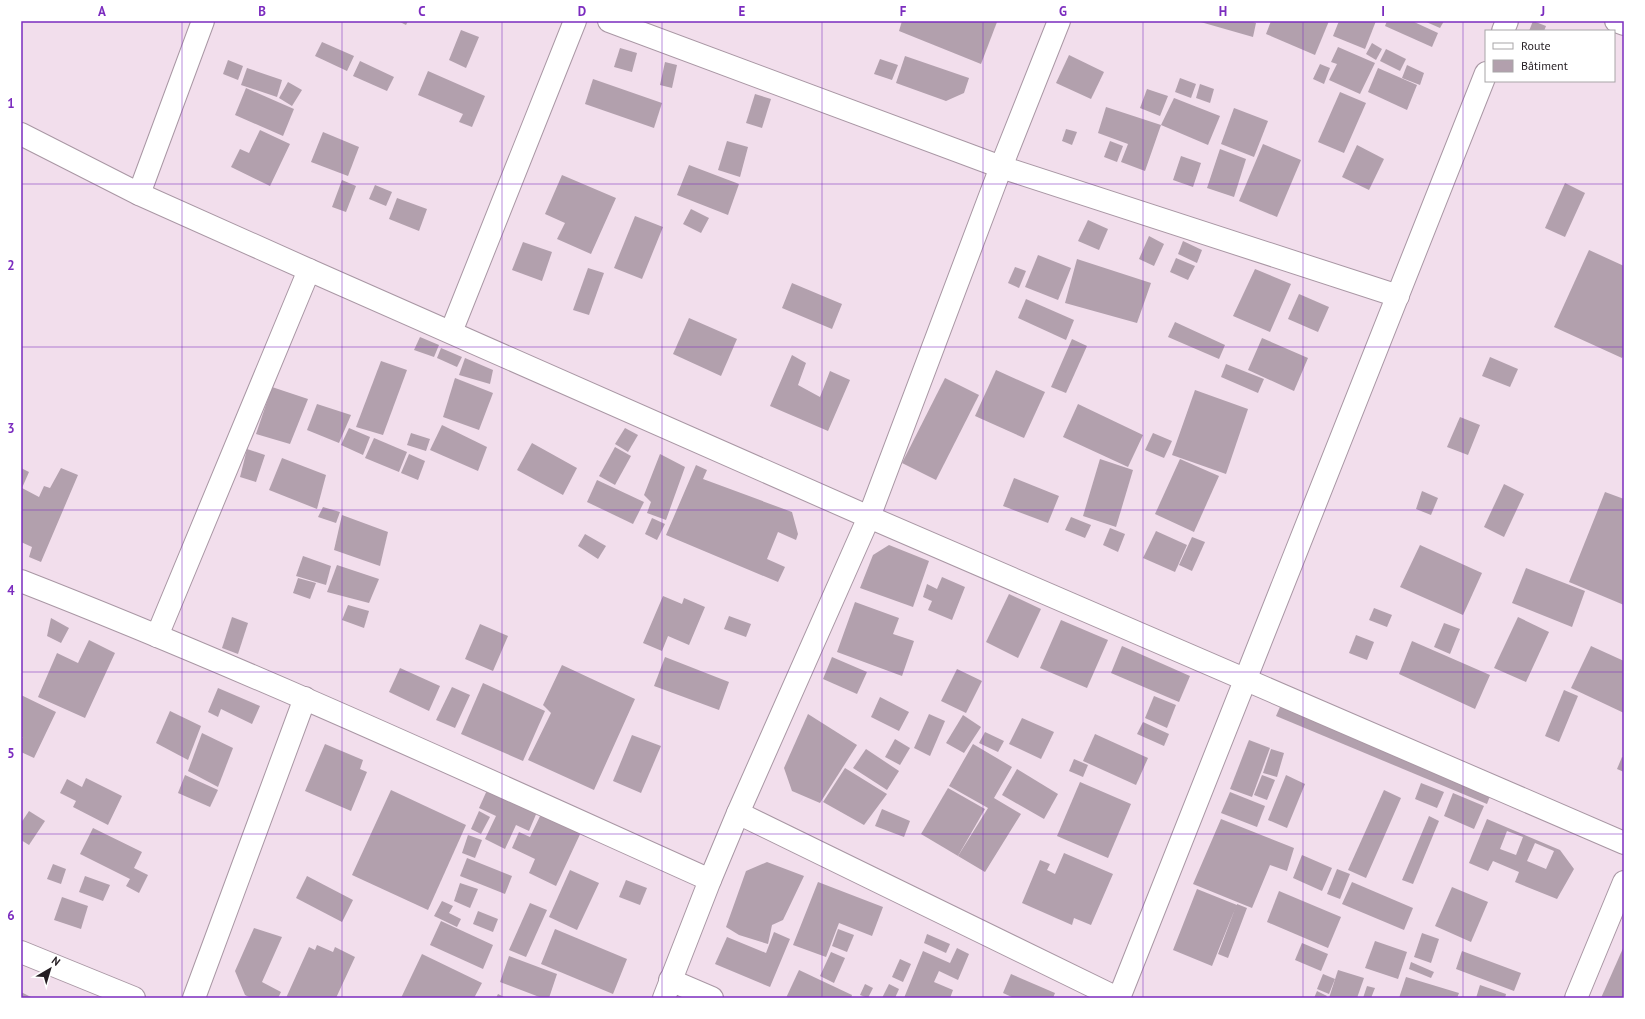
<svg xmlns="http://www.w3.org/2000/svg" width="1645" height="1019" font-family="'PT Sans',sans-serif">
<rect width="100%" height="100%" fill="#f2deec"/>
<g fill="#b2a0ad" fill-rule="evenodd">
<path d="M398,21H408L406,25Z"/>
<path d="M902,21H995L997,22L981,64L899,31Z"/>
<path d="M1197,21H1250L1256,23L1253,37Z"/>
<path d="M1271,21H1329L1315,55L1266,34Z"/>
<path d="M1339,21H1376L1365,49L1333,36Z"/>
<path d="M1387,21H1412L1438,33L1432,47L1385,26Z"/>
<path d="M1424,21H1444L1440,28Z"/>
<path d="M1533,21L1546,26L1544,31H1529Z"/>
<path d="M461,30L479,37L466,68L449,60Z"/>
<path d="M322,42L354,56L347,71L315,56Z"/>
<path d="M1372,43L1382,49L1376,60L1366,54Z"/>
<path d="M1338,47L1375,63L1360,94L1329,80L1337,64L1331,62Z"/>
<path d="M620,48L637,53L632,72L614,67Z"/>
<path d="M1386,49L1406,59L1400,71L1380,61Z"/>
<path d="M1069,55L1104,72L1091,99L1056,83Z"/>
<path d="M905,56L969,78L964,93L946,101L896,83Z"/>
<path d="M880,59L898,65L892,80L874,74Z"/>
<path d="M228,60L243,66L238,80L223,74Z"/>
<path d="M360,61L394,77L387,91L353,76Z"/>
<path d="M665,62L677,65L672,88L660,85Z"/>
<path d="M1320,64L1330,68L1324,84L1313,79Z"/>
<path d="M1407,65L1424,73L1420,85L1402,78Z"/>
<path d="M247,68L282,80L277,97L241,85Z"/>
<path d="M1378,68L1417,85L1407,110L1368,92Z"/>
<path d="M428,71L485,96L472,127L459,122L463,114L418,95Z"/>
<path d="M1180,78L1196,84L1191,98L1175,92Z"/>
<path d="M593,79L662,103L654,128L585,104Z"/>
<path d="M288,82L302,90L292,106L279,98Z"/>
<path d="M1200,84L1214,89L1210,103L1196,98Z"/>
<path d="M246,88L294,109L283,136L235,115Z"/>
<path d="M1147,89L1168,96L1160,116L1140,108Z"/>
<path d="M1340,92L1366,103L1344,153L1318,142Z"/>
<path d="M755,94L771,99L762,128L746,123Z"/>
<path d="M1174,98L1220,116L1208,145L1161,125Z"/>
<path d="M1106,107L1161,125L1145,171L1121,162L1128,144L1098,133Z"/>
<path d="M1234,108L1268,121L1254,157L1221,144Z"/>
<path d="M1066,129L1077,132L1072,145L1062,141Z"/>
<path d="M260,130L290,144L270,186L231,167L240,149L249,153Z"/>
<path d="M323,132L359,147L348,176L311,162Z"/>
<path d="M727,141L748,147L740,177L718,170Z"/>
<path d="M1110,141L1123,146L1117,162L1104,157Z"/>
<path d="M1263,144L1301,160L1277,217L1239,201Z"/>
<path d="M1357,145L1384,159L1369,190L1342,177Z"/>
<path d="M1220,149L1246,159L1234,197L1207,188Z"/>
<path d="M1181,156L1201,163L1193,187L1173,180Z"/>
<path d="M689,165L739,184L728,215L677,195Z"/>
<path d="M562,175L616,198L591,254L557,239L565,223L545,214Z"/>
<path d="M342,180L356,186L346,212L332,207Z"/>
<path d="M1565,183L1585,193L1565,237L1545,228Z"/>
<path d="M375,185L392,192L386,206L369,199Z"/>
<path d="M397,198L427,209L419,231L389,219Z"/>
<path d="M691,209L709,218L701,233L683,224Z"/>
<path d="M635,216L663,227L642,279L614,268Z"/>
<path d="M1088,220L1108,229L1099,250L1078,241Z"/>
<path d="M1149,236L1164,244L1154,266L1139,259Z"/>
<path d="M1183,241L1202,250L1197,263L1178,254Z"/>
<path d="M523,242L552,252L542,281L512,270Z"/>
<path d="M1589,250L1624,266V355L1622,358L1554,327Z"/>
<path d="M1038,255L1071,268L1058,300L1025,287Z"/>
<path d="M1176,258L1195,266L1188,280L1170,272Z"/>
<path d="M1077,259L1151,283L1137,323L1065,303Z"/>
<path d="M1015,267L1026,271L1019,288L1008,283Z"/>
<path d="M588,268L604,273L589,315L573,310Z"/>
<path d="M1255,269L1291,284L1270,332L1233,316Z"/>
<path d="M792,283L842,304L832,329L782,308Z"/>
<path d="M1299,294L1329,307L1318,332L1288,319Z"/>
<path d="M1026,299L1074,320L1066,340L1018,318Z"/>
<path d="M689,318L737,339L721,376L673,354Z"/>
<path d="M1175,322L1225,345L1219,359L1168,337Z"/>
<path d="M420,337L439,345L434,357L414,350Z"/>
<path d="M1262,338L1308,358L1294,391L1248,370Z"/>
<path d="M1072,339L1087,346L1066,393L1051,387Z"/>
<path d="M441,348L462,357L457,367L437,358Z"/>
<path d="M792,355L806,363L798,385L820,397L830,371L850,380L828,431L770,406Z"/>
<path d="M1490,357L1518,369L1510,387L1482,376Z"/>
<path d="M465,358L493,370L490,384L459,375Z"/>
<path d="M381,361L407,370L383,435L356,427Z"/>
<path d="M1226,364L1264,379L1258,393L1221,377Z"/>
<path d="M996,370L1045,392L1024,438L975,416Z"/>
<path d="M455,378L493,393L479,430L443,417Z"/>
<path d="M945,378L979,395L936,480L902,463Z"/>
<path d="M272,387L308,399L290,444L256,434Z"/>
<path d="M1195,390L1248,409L1226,474L1172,455Z"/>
<path d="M317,404L351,415L339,443L307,430Z"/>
<path d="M1078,404L1143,435L1128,467L1063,437Z"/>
<path d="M1460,417L1480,425L1468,455L1447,447Z"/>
<path d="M442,425L487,447L478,471L430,450Z"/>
<path d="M349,428L370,437L363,455L341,445Z"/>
<path d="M625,428L638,435L628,452L615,444Z"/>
<path d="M411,433L430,439L426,451L407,445Z"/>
<path d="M1153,433L1172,441L1164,458L1145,450Z"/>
<path d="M374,438L407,452L399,472L365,458Z"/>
<path d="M532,443L577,468L563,495L517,470Z"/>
<path d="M615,447L631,456L615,485L599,476Z"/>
<path d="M247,449L265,455L256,482L240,477Z"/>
<path d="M409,454L425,461L418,480L401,473Z"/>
<path d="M660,454L685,467L666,520L647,513L651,502L644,495Z"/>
<path d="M282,458L326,475L317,509L269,490Z"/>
<path d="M1100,459L1133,470L1116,527L1083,516Z"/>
<path d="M1180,459L1219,476L1194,532L1155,514Z"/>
<path d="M696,465L707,470L703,479L792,512L798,534L796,540L778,532L767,559L785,567L778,582L666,535Z"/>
<path d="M21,468L29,472L22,488L39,497L44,486L50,488L61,468L78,475L41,562L29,557L32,547L21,542Z"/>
<path d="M1014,478L1059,496L1048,523L1003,506Z"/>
<path d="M597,480L644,502L633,524L587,502Z"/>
<path d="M1504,484L1524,494L1504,537L1484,527Z"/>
<path d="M1422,491L1438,498L1431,515L1416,509Z"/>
<path d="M1605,492L1624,499V605L1569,582Z"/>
<path d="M323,507L340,512L336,523L318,517Z"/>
<path d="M342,515L388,532L380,566L334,550Z"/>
<path d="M1071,517L1091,525L1085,538L1065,530Z"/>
<path d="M652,518L665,524L657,540L645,534Z"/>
<path d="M1110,528L1125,534L1118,552L1103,545Z"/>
<path d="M1156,531L1187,545L1175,572L1143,558Z"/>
<path d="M585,534L606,546L598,559L578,546Z"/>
<path d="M1192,537L1205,542L1192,571L1179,565Z"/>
<path d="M889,545L929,561L913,607L860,588L873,555Z"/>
<path d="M1420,545L1482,573L1463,615L1400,587Z"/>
<path d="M303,556L331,566L326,585L296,576Z"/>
<path d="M337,565L379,579L369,603L327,592Z"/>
<path d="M1526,568L1585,591L1572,627L1512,603Z"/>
<path d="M942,577L965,587L952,620L928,610L932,601L923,597L927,584L937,589Z"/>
<path d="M298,578L316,583L310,599L293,593Z"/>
<path d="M1009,594L1041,609L1018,658L986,642Z"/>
<path d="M663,596L682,604L684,598L705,607L689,645L668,636L662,651L643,643Z"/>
<path d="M855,602L899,618L893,634L914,641L902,676L837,652Z"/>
<path d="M348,605L369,611L364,628L342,620Z"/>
<path d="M1374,608L1392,615L1387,627L1369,620Z"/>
<path d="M729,616L751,624L746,637L724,629Z"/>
<path d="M232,617L248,623L238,654L222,648Z"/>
<path d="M1518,617L1549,632L1526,682L1494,668Z"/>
<path d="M51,618L69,628L61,643L47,636Z"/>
<path d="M1061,620L1108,640L1087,688L1040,668Z"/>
<path d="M1444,623L1460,629L1450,654L1434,647Z"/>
<path d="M480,624L508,636L493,671L465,659Z"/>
<path d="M1356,635L1374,642L1367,660L1349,653Z"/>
<path d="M89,640L115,653L85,718L38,697L57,653L78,663Z"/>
<path d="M1412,641L1490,675L1475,709L1399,674Z"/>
<path d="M1122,646L1190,676L1179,702L1111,673Z"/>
<path d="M1591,646L1624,661V713L1571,688Z"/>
<path d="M665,657L729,682L719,710L654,686Z"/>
<path d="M832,657L867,672L857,694L823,679Z"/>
<path d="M562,665L635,699L594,790L528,760L551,713L543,705Z"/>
<path d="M400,668L440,686L429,711L389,692Z"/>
<path d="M957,669L982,681L966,713L941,701Z"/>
<path d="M483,683L545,711L523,761L461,734Z"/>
<path d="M452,687L470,695L455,728L436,720Z"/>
<path d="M218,688L260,706L252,724L221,709L218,717L208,712Z"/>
<path d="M1564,690L1578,696L1559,742L1545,736Z"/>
<path d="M21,695L56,712L34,758L21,752V740L23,737H21Z"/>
<path d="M1154,696L1176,705L1167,728L1145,718Z"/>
<path d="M880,697L909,712L899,731L871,717Z"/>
<path d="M1283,700L1493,788L1487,804L1276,716Z"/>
<path d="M170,711L201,726L188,760L156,743Z"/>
<path d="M808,714L857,745L820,803L792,791L784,768Z"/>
<path d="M929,714L945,721L930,756L914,748Z"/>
<path d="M963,715L981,727L964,753L946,743Z"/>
<path d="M1022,718L1054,732L1041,759L1009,744Z"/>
<path d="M1143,722L1169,734L1164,746L1137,734Z"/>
<path d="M985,732L1004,741L998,752L979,743Z"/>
<path d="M202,733L233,748L218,787L188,771Z"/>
<path d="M1095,734L1148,758L1136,785L1083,761Z"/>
<path d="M632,735L661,746L641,793L613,781Z"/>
<path d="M895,739L910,748L900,765L885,757Z"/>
<path d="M1249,740L1270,748L1252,797L1230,789Z"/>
<path d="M325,744L363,760L360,769L367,772L351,811L305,791Z"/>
<path d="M973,744L1012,767L994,798L1021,814L985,872L958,856L988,808L949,786Z"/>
<path d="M866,749L899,771L887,790L853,768Z"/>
<path d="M1271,749L1284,753L1277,777L1263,773Z"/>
<path d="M1622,757L1624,758V772L1617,769Z"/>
<path d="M1074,759L1088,765L1083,777L1069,771Z"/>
<path d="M845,768L887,794L864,825L823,802Z"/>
<path d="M1017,769L1058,794L1044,819L1002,795Z"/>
<path d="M185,775L218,790L210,807L178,793Z"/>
<path d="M1262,775L1275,780L1267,800L1254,795Z"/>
<path d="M1286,775L1305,784L1287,828L1268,820Z"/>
<path d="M86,778L122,796L108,825L73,807L76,801L60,793L67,779L82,787Z"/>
<path d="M1080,782L1131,804L1108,858L1057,836Z"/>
<path d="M1421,783L1444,792L1437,808L1415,799Z"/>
<path d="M488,788L537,812L529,831L516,825L505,849L485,839L496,816L479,808Z"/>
<path d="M948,788L985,809L958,856L921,834Z"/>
<path d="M391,790L466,825L428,910L352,875Z"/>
<path d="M1384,790L1401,798L1366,878L1348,870Z"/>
<path d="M1230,792L1265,806L1257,827L1221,813Z"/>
<path d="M1453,793L1484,806L1474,829L1444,816Z"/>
<path d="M882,809L910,821L904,837L875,826Z"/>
<path d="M29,811L45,821L29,845L21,840V823Z"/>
<path d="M479,811L490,817L481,834L471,829Z"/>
<path d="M542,812L582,830L556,886L529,873L535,859L512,848L519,832L530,837Z"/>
<path d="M1429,816L1439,821L1413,884L1402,880Z"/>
<path d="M1221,819L1294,848L1287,871L1270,865L1252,908L1193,884Z"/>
<path d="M1487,819L1560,850L1574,869L1557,899L1515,882L1519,872L1493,861L1488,871L1469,863ZM1507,831L1523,837L1516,855L1500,849ZM1535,843L1554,851L1546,869L1527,861Z"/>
<path d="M93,828L142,852L134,868L148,875L139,893L126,886L130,879L80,854Z"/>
<path d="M468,835L482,840L475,858L462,853Z"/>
<path d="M1064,853L1113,874L1091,925L1074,918L1072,925L1022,903L1040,860L1050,864L1047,870L1055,874Z"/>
<path d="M1302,855L1332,868L1322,891L1293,878Z"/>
<path d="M467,858L512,876L505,894L460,876Z"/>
<path d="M767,862L804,876L783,920L772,925L768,944L739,935L726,927L746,871Z"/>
<path d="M53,864L66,869L61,884L47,879Z"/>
<path d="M1337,869L1350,874L1340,899L1327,894Z"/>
<path d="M570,870L599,883L577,930L549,917Z"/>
<path d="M85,876L110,885L103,901L79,892Z"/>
<path d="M307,876L353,900L342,922L296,898Z"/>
<path d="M626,880L647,888L640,905L619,897Z"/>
<path d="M818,882L883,907L872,936L839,923L826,957L793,945Z"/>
<path d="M1352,882L1413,908L1404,930L1342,904Z"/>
<path d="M460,883L478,889L470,908L454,901Z"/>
<path d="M1452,887L1488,902L1471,942L1435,926Z"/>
<path d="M1197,889L1237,905V904L1247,908L1228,958L1218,954L1235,909L1212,966L1173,950Z"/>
<path d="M1279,891L1341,917L1328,948L1267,922Z"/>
<path d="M62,897L88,906L81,929L54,920Z"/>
<path d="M442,901L453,906L449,913L461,919L457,927L434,916Z"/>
<path d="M530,903L547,910L526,957L509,950Z"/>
<path d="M478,911L498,919L493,932L473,924Z"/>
<path d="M441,921L493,945L483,969L430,945Z"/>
<path d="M254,928L282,937L262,982L281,992L278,998H251L245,995L235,971Z"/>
<path d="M555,929L627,959L613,994L541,964Z"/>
<path d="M838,929L854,935L847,952L832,946Z"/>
<path d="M774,932L790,939L770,987L715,964L727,937L766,953Z"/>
<path d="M1422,933L1439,939L1431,963L1414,957Z"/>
<path d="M927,934L950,944L946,953L924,943Z"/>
<path d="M1375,941L1407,952L1398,979L1365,968Z"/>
<path d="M1302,943L1328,954L1321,971L1295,960Z"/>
<path d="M317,945L333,952L335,947L355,957L336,998H286L309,947L315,950Z"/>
<path d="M1624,946V998H1601Z"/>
<path d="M957,948L969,954L958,980L939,971L934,982L953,990L950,998H904L923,951L950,963Z"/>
<path d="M1462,951L1521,973L1514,991L1456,969Z"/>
<path d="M831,952L845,958L834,983L820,976Z"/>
<path d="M422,954L482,983L474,998H401Z"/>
<path d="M509,956L557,974L549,998H542L500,982Z"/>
<path d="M900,959L911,964L903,982L892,977Z"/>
<path d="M1411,962L1434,972L1431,978L1409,969Z"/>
<path d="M799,970L852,995L851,998H786Z"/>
<path d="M1338,970L1364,978L1357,998H1329Z"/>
<path d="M1011,974L1055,993L1053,998H1014L1003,993Z"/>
<path d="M1323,974L1335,979L1329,994L1317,989Z"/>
<path d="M1406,977L1459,993L1457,998H1399Z"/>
<path d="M865,984L873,988L868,998L860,995Z"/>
<path d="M889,984L899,989L895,998H882Z"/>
<path d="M1480,985L1506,994L1505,998H1476Z"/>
<path d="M1367,986L1375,988L1371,998H1363Z"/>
<path d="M1317,991L1327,996L1326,998H1314Z"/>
<path d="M21,992L33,998H21Z"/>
<path d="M498,994L506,998H496Z"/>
</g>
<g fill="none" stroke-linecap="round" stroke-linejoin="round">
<g stroke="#a997a4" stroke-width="24">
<g id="street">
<path d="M609,21L1001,167L1398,296"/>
<path d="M1616,21L1624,24"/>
<path d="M1503,31L1507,21"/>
<path d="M139,194L203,21"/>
<path d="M451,332L575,21"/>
<path d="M21,581C254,672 481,777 710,880"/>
<path d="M157,636L309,270"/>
<path d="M738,813L1117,998"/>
<path d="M21,952L134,998"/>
<path d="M670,980L712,998"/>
<path d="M194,998L305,698"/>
<path d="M664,998L710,880L738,813L869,517L1001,167L1059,21"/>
<path d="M1119,998L1486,73"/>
<path d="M1576,998L1624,882"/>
</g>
</g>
<g stroke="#a997a4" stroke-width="24">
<path id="secondary" d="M21,134L139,194L309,270L869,517L1624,843"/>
</g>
<use href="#street" stroke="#fff" stroke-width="22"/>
<use href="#secondary" stroke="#fff" stroke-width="22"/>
</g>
<path fill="none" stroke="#7b2cbf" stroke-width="1" stroke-opacity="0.55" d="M182,21V998M342,21V998M502,21V998M662,21V998M822,21V998M983,21V998M1143,21V998M1303,21V998M1463,21V998M21,184H1624M21,347H1624M21,510H1624M21,672H1624M21,834H1624"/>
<rect width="1645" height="1019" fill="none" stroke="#ffffff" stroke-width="44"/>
<rect x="1485" y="30" width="130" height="52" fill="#ffffff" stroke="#a8a5a7"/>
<rect x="1493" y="43" width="20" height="6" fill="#ffffff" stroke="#a8a5a7"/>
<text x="1521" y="50" font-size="12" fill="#251e23">Route</text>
<rect x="1493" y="60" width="20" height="12" fill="#b2a0ad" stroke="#a8a5a7"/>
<text x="1521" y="70" font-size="12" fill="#251e23">Bâtiment</text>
<g transform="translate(50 969) rotate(38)" stroke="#ffffff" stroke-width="3" paint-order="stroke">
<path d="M0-3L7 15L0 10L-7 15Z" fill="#251e23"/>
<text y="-6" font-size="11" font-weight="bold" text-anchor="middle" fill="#251e23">N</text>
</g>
<rect x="22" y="22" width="1601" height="975" fill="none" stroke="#7b2cbf" stroke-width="1.5"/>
<g font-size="13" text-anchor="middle" font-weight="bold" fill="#7b2cbf">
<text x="102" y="16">A</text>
<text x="262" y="16">B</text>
<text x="422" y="16">C</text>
<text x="582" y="16">D</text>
<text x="742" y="16">E</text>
<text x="903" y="16">F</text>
<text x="1063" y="16">G</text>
<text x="1223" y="16">H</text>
<text x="1383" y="16">I</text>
<text x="1543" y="16">J</text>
<text x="11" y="108">1</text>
<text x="11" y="270">2</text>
<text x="11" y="433">3</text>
<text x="11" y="595">4</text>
<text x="11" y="758">5</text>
<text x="11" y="920">6</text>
</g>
</svg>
